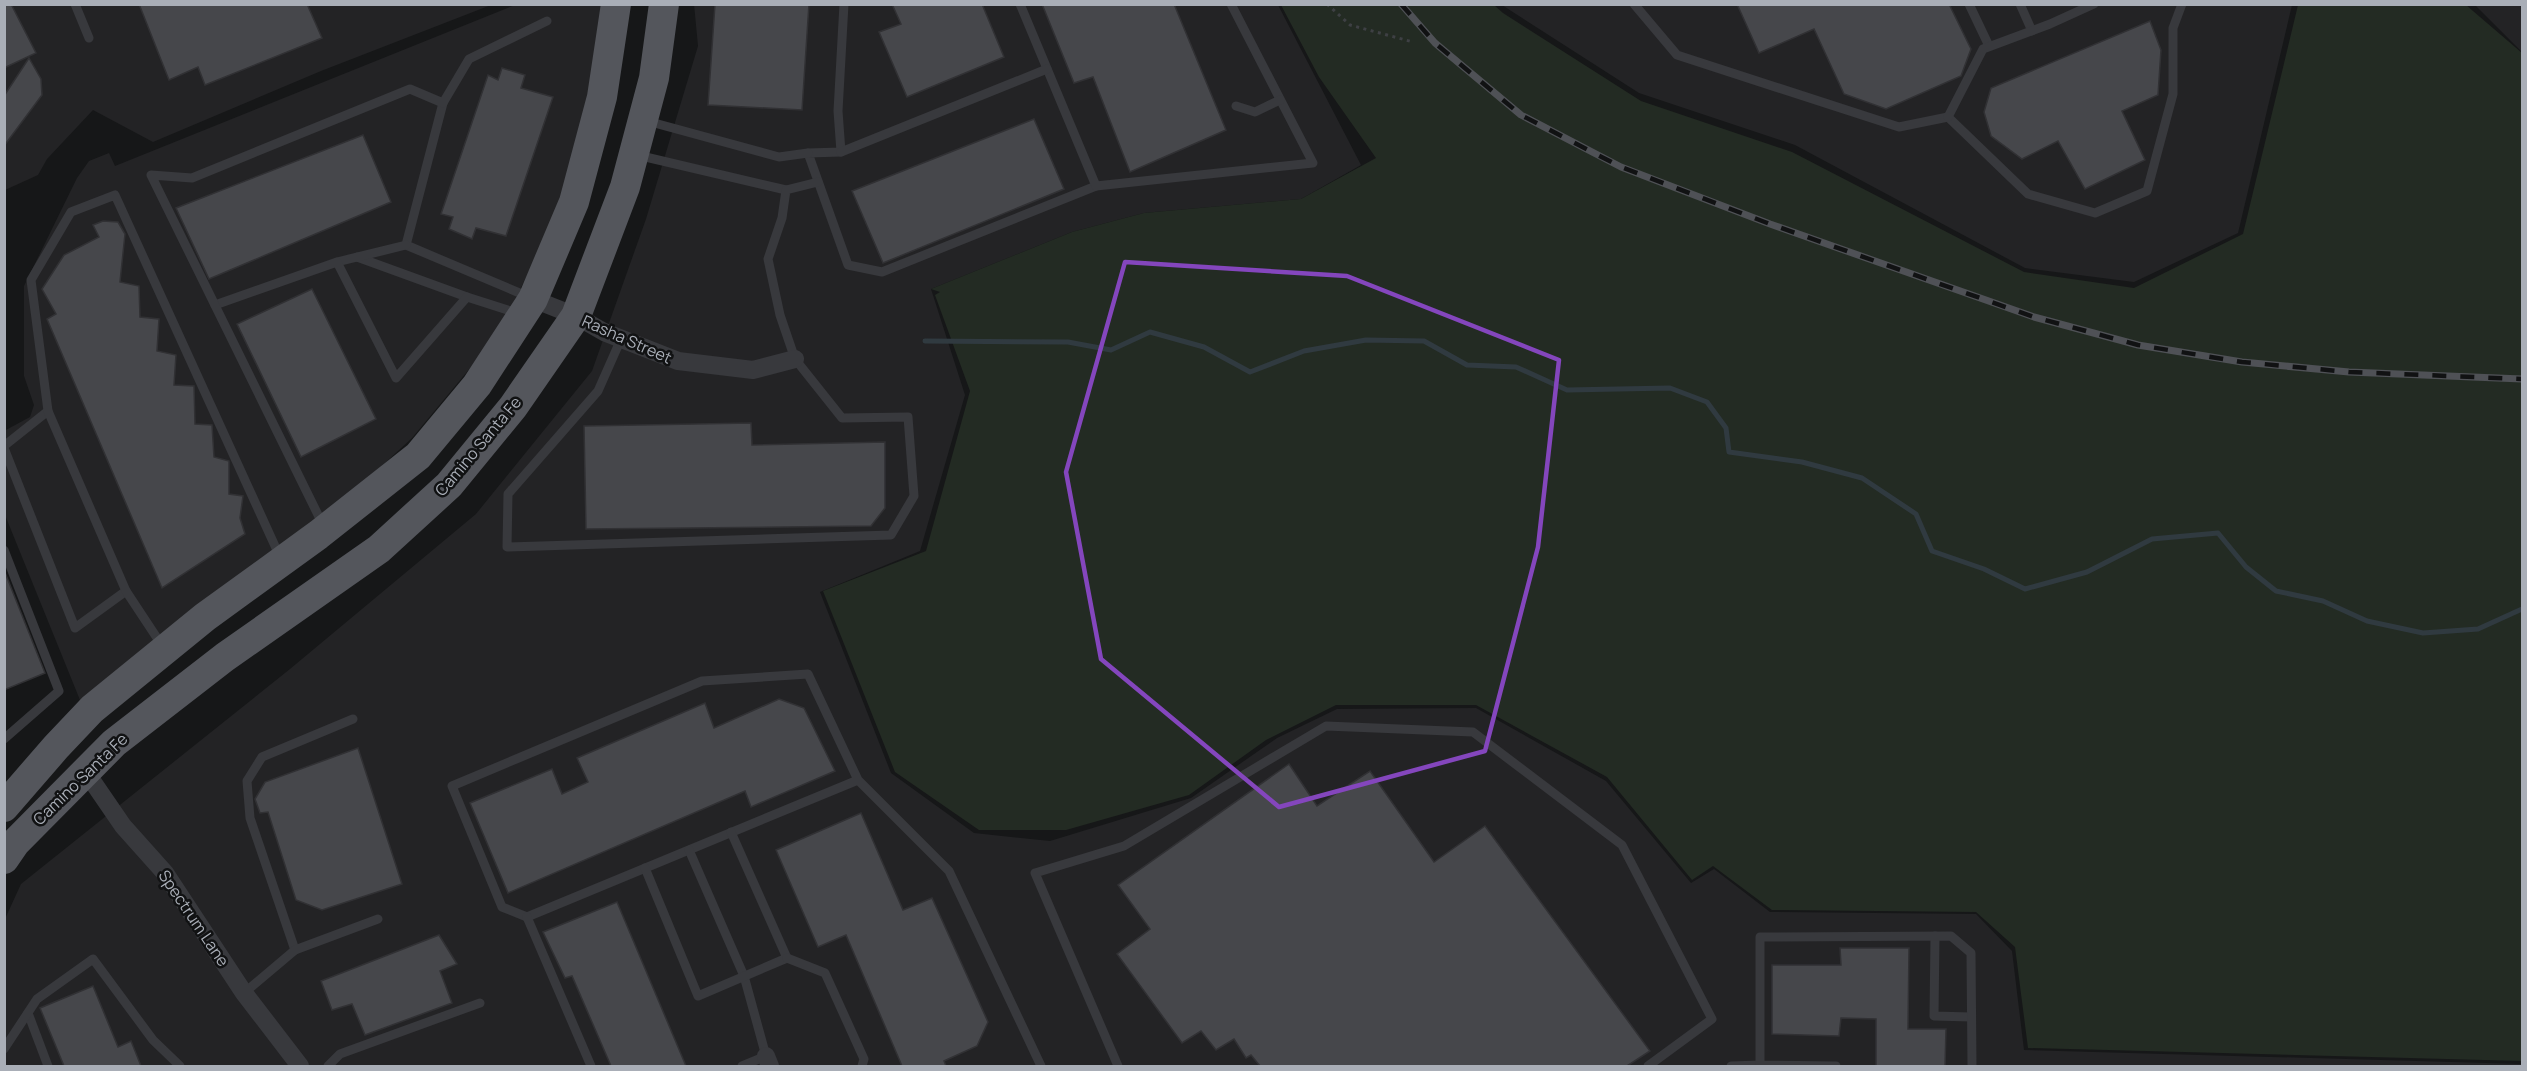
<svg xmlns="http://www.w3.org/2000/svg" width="2527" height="1071" font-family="Manrope,sans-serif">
<rect width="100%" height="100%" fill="#161718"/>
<g fill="#232325">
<path d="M694,4L1278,5L1361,165L1301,199L1144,213L1072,232L931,289L965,395L920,551L820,592L891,773L974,833L1050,841L1191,798L1277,738L1337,709L1476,708L1606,781L1691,883L1714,869L1770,912L1976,914L2012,951L2024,1050L2522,1064V1066H5V919L21,884L290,669L476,514L592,371L646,219L698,46Z"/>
<path d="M5,5H491L321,71L153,142L93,110L47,159L38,175L5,190Z"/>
<path d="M515,5H607L580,151L542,246L496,337L412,438L331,513L82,705L5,515L4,431L30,417L34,405L24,376V286L77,178L89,161L109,153L115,166Z"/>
<path d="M1502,5H2292L2238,233L2134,282L2025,268L1795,145L1639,93Z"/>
<path d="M2475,5H2522V52Z"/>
</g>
<path fill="#232b23" d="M1281,5H1494L1503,13L1641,101L1792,152L2024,272L2134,288L2243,234L2298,5H2466L2522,53V1061L2028,1048L2015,947L1976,912L1772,910L1713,866L1692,880L1607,777L1476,705H1336L1266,740L1189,795L1066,830H979L895,772L823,591L926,551L970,391L935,295L940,292L931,289L1072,232L1144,213L1301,199L1376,158L1319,77Z"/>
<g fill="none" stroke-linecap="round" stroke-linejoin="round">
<path stroke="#303a40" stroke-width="5" d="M925,341L1068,342L1111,350L1150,332L1204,347L1250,372L1304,351L1366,340L1424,341L1467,365L1516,367L1567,390L1670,388L1707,402L1726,428L1729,452L1802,462L1862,478L1916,514L1932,551L1984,569L2025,589L2087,572L2152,539L2218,533L2246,567L2276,591L2323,601L2367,621L2423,633L2478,629L2522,609"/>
</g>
<g fill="#46474b" stroke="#313134" stroke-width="1.5">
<path d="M4,4H11L36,53L4,68Z"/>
<path d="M139,4H307L322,38L205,85L198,67L169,80Z"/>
<path d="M715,4H809L802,110L708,105Z"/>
<path d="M892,4H982L1004,57L907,97L879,32L901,24Z"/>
<path d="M1042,4H1174L1226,130L1130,172L1093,77L1074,83Z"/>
<path d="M1737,4H1949L1971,49L1961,76L1886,109L1844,94L1814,29L1759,53Z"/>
<path d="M2150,21L2161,50L2158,95L2122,111L2145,160L2085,189L2058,141L2022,159L1991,136L1984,112L1991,88Z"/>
<path d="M29,58L41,79L42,95L4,146V96Z"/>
<path d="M502,68L525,75L521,88L553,97L506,236L476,228L472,239L449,229L453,217L441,214L488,75L498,80Z"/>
<path d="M1034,119L1064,189L883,263L852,191Z"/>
<path d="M363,135L391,202L209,279L176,208Z"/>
<path d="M103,221L118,222L125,234L120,282L139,286L140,317L159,319L157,351L176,355L174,385L194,386L195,424L212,425L214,457L229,461V494L243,496L240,518L245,534L162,588L47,319L56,314L42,289L64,255L99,237L93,225Z"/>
<path d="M312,289L376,419L301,457L237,324Z"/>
<path d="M751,423L752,445L885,442V508L871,526L586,529L584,426Z"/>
<path d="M4,570L45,673L4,690Z"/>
<path d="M779,699L804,708L835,771L751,807L745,791L508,893L470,803L552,769L562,794L588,782L577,758L705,703L714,728Z"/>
<path d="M358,748L402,884L322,910L296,900L268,812L260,813L255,799L265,782Z"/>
<path d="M1289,764L1317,806L1370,771L1434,862L1485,826L1650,1051L1627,1066H1260L1251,1055L1246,1058L1234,1039L1216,1050L1201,1031L1182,1043L1117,954L1150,929L1118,885Z"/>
<path d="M861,813L903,910L932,898L988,1022L977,1046L944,1061L946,1066H902L846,935L818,947L776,850Z"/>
<path d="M617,902L686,1066H611L572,976L565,978L543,932Z"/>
<path d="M439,935L457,964L440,971L452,1003L365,1035L352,1004L332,1010L321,981Z"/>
<path d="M1840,948H1909L1908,1029H1946L1945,1066H1876V1019L1841,1018L1839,1036L1772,1034V965H1841Z"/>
<path d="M93,986L118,1047L131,1041L141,1066H64L40,1008Z"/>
</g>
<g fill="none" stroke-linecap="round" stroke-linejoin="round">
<path stroke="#3e4044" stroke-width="3" stroke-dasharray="3 4.5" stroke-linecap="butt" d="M1327,4L1350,25L1413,42"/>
<g stroke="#38393d" stroke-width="9">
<path d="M75,4L89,38"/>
<path d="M844,4L838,111L841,152L808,153L848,265L882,272L1096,186"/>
<path d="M1020,4L1096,186L1313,163L1231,4"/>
<path d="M1634,4L1677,55L1899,127L1948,117L2028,194L2095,213L2147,191L2173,94V28L2182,4"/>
<path d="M1969,4L1989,46"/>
<path d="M2020,4L2032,31"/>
<path d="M443,103L406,245L529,297"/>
<path d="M1236,106L1255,112L1280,100"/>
<path d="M1948,117L1983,49L2050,24L2094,4"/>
<path d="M647,121L779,157L808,153"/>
<path d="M841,152L1047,69"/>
<path d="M637,155L786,190"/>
<path d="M357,257L467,297"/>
<path d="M337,262L406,245"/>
<path d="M215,305L337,262L396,378L467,297L520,314"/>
<path d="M621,339L598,391L508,494L507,547L891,535L914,496L908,417L842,418L795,359L780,315L768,259L782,218L786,190L818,182"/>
<path d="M4,446L48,411"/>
<path d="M4,448L75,628L126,591"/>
<path d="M323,525L151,175L192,178L410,89L443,103L469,59L547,21"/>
<path d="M4,550L59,691L4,739"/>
<path d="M163,647L126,591L48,411L31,280L71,212L115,195L280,557"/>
<path d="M858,780L527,917L502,907L452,786L702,681L808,674L858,780L949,871L1041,1066"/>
<path d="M689,850L744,976L766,1056L742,1066"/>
<path d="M645,868L698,996L787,958L731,832"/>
<path d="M527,917L591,1066"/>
<path d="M1935,936L1934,1016L1971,1017"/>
<path d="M295,950L250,818L247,781L262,757L353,719"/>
<path d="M787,958L825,973L864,1059L862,1066"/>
<path d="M244,993L295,950L378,919"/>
<path d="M28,1013L48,1066"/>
<path d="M4,1049L37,999L93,959L153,1040L180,1066"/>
<path d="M328,1066L340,1054L480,1003"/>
<path d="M1118,1066L1035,873L1124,846L1326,726L1473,732L1622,845L1712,1019L1648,1066"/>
<path d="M1731,1066L1760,1065"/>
<path d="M1836,1066L1760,1065V937L1951,936L1971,953L1972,1066"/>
</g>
<g stroke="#38393d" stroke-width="18">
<path d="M533,299L576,316L604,332L678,361L753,370L795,359"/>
<path d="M86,772L123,826L165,873L244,993L300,1066"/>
<path d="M766,1056L770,1066"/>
</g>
<g stroke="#54565c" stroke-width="30">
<path d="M4,807L56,747L92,709L205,617L318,535L418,456L477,385L533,299L574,202L602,97L616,4"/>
<path d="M4,859L15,843L114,743L225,657L379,549L449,485L513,407L576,316L625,187L654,78L664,4"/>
</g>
<g stroke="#4f5156" stroke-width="7">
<path id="rail" d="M1401,4L1435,43L1521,115L1621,167L1770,224L2034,317L2138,345L2242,362L2349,372L2522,379"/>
</g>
<use href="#rail" stroke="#111213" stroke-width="4.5" stroke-dasharray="14" stroke-linecap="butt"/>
</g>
<path fill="none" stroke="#8446bd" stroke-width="4.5" stroke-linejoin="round" d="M1125,262L1347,276L1559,360L1538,547L1485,751L1279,807L1101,659L1066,472Z"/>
<g text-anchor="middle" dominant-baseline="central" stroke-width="5" stroke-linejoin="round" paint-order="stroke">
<g font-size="16" fill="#a9aeb7" stroke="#111213">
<text transform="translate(627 339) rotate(24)">Rasha Street</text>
<text transform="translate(478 446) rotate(-50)">Camino Santa Fe</text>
<text transform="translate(80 779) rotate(-44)">Camino Santa Fe</text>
<text transform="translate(194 918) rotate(56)">Spectrum Lane</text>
</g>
</g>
<rect width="2527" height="1071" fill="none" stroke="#a9aeb7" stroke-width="12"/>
</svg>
